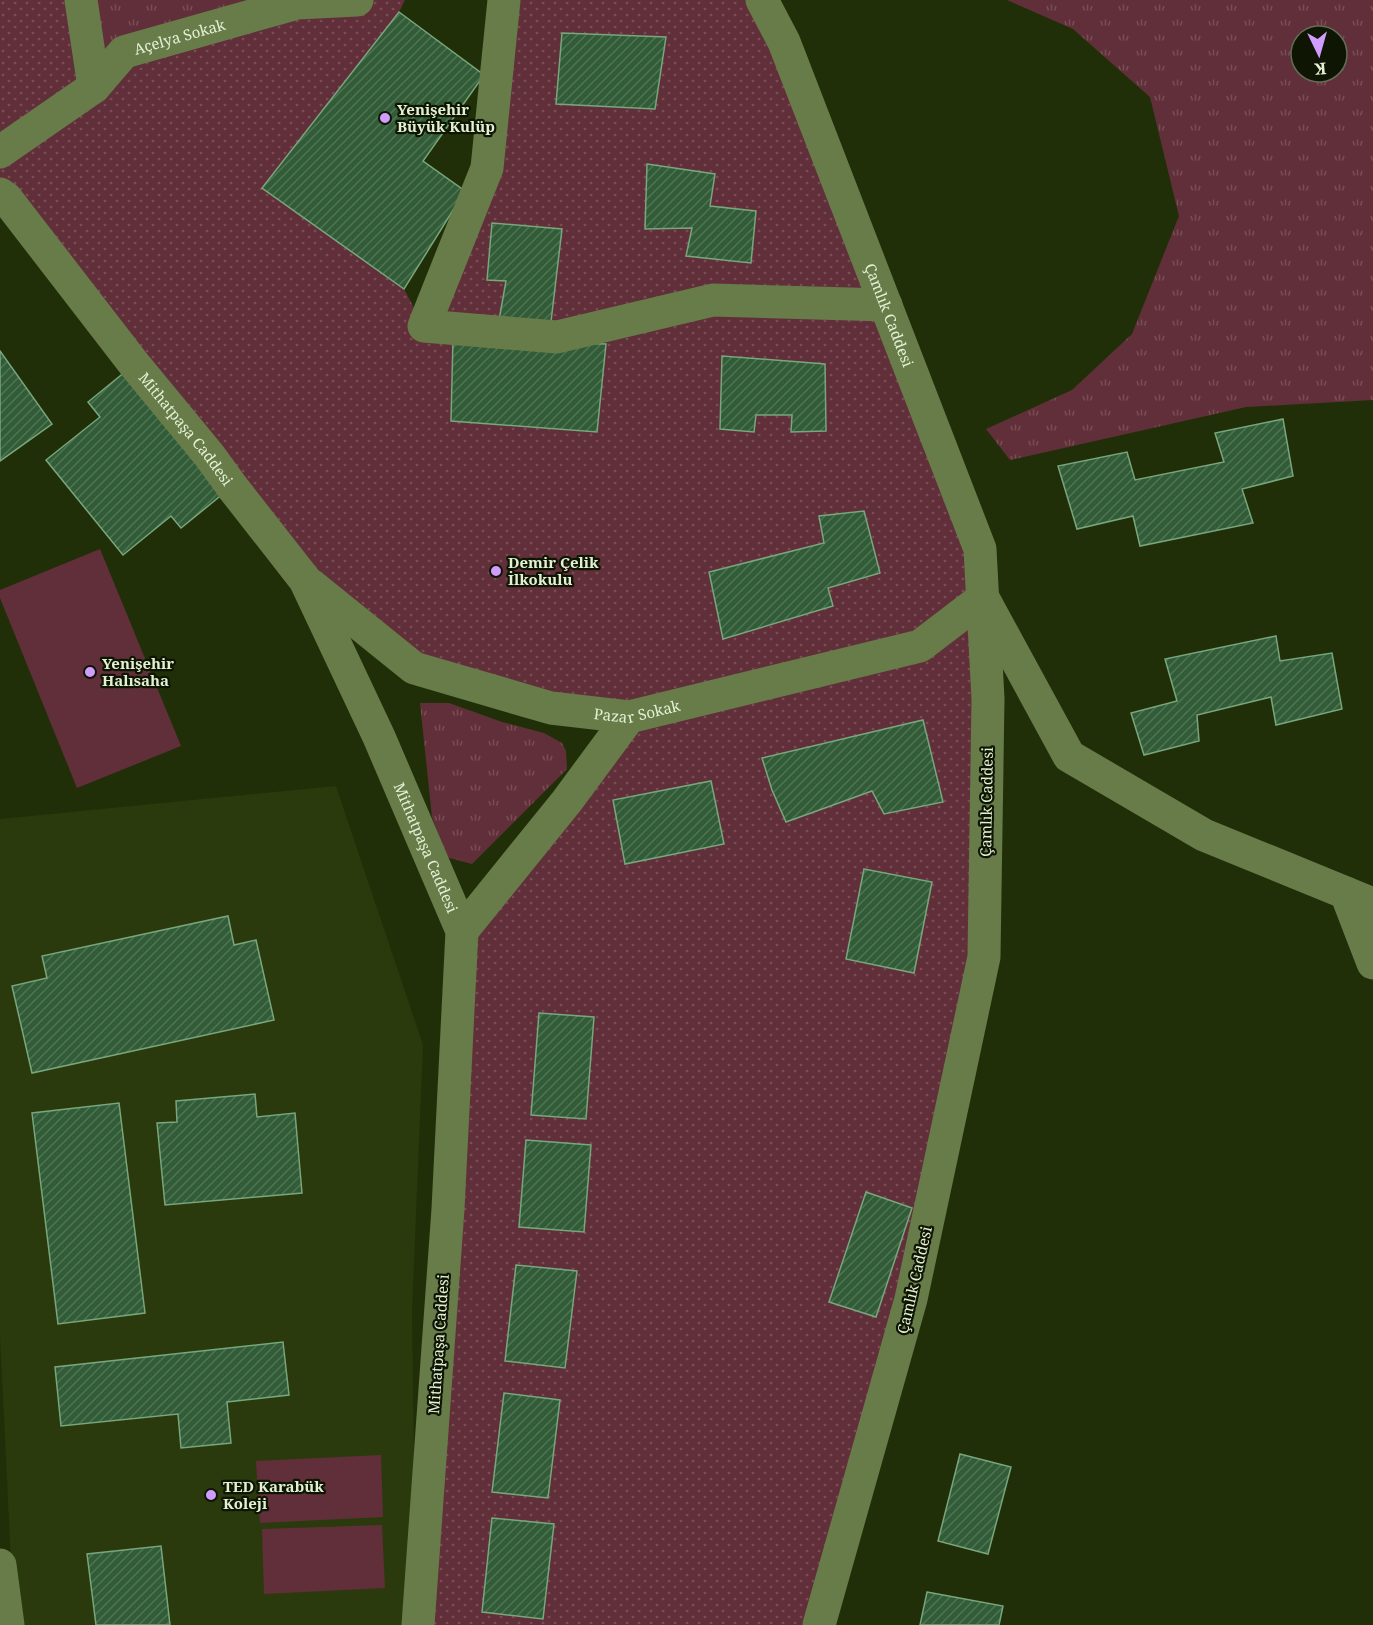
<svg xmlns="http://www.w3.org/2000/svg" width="1373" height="1625" font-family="'Noto Serif',serif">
<defs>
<pattern id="grass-tufts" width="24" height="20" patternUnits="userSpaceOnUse" patternTransform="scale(1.5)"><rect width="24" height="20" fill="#612f3a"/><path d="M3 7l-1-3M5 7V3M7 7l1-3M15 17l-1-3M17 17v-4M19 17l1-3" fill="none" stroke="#784d56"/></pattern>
<pattern id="garden-dots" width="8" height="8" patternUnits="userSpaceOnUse" patternTransform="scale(1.5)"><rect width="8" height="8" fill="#612f3a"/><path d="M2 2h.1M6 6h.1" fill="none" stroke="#784d56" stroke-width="1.8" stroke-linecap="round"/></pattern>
<pattern id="building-hatch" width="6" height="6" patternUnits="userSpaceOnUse" patternTransform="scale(1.5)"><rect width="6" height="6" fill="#315c37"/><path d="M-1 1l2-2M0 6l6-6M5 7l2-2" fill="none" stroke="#4f7453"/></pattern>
</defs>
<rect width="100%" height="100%" fill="#212f08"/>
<path fill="#2a3a0c" d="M336,786L423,1045L412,1313L416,1625H14L0,1335V819Z"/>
<g fill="url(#grass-tufts)" fill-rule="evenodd">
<path d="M81,0H357L94,87Z"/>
<path d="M1007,0H1373V400L1246,407L1010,460L986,429L1072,390L1132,334L1179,216L1150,97L1073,29ZM1301,36H1337V72H1301Z"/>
<path d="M420,703H449L502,722L544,733L562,743L566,751L567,769L472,864L446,857L432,817Z"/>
</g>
<g fill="#612f3a">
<path d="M100,549L181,746L77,788L0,598V590Z"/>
<path d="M381,1455L383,1517L260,1523L256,1461Z"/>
<path d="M382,1525L385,1588L264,1594L262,1529Z"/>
</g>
<path fill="url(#garden-dots)" d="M0,0H81L94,86L124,52L357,0H405L399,12L263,188L404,289L423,325L487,168L504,0H762L980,549L984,957L819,1625H418L462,931L629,718L414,668L305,580L0,194Z"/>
<g fill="url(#building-hatch)" stroke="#78a67d" stroke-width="1.5">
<path d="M399,12L484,75L423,161L465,191L404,289L262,188Z"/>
<path d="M562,33L666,37L655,109L556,104Z"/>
<path d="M647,164L715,174L710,206L756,211L751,263L686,256L692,228L645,229Z"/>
<path d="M492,223L562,229L550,330L498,326L506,281L487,280Z"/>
<path d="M453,339L606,344L597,432L451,421Z"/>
<path d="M0,351L52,424L0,461Z"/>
<path d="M722,356L825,364L826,431L791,432L792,415H756L754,432L720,429Z"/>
<path d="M131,367L229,489L181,528L171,516L123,555L46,460L100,417L88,402Z"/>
<path d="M1283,419L1293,476L1242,489L1253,523L1140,546L1133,516L1077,529L1058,466L1127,452L1135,480L1224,462L1215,433Z"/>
<path d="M864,511L880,573L828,588L833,606L723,639L709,572L824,543L819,516Z"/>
<path d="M1276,636L1280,661L1332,653L1342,709L1276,725L1271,697L1197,715L1199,741L1144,755L1131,713L1177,701L1165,659Z"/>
<path d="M923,720L943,802L884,814L872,791L786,822L772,790L762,758Z"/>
<path d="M711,781L724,844L625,864L613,800Z"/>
<path d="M864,869L932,882L914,973L846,959Z"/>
<path d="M228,916L234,945L256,940L274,1020L32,1073L12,986L47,978L42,956Z"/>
<path d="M539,1013L594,1017L586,1119L531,1115Z"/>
<path d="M255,1094L257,1117L295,1113L302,1193L165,1205L157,1123L177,1122L176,1101Z"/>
<path d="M119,1103L145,1313L58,1324L32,1113Z"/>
<path d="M526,1140L591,1145L584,1232L519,1227Z"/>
<path d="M866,1192L912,1208L876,1317L829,1302Z"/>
<path d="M516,1265L577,1271L565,1368L505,1361Z"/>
<path d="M283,1342L289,1395L227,1402L231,1443L181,1448L178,1414L61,1426L55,1367Z"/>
<path d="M504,1393L560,1400L548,1498L492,1492Z"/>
<path d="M960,1454L1011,1467L988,1554L938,1541Z"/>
<path d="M492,1518L554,1524L543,1619L482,1612Z"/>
<path d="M161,1546L170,1625H96L87,1554Z"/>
<path d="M927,1592L1003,1606L999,1625H920Z"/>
</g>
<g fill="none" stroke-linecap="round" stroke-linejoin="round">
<g stroke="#677c49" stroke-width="33">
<path d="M81,0L94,87"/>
<path d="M504,0L487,168L424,326L557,337L713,300L886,305"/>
<path id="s1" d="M762,0L784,42L980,549L988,699L984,957L911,1299L819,1625"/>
<path id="s2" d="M0,152L94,87L124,52L297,3L357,0"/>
<path id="s3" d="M0,194L6,198L134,364L209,455L233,488L305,580L379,737L462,931L448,1209L418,1625"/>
<path id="s4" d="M311,585L414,668L551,708L629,717L920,646L983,598L1069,756L1204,835L1373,904"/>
<path d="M1346,893L1373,963"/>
<path d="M462,931L567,801L629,717"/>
<path d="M0,1565L8,1625"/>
</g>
</g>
<g fill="#d09dff" stroke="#0e1603" stroke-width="2">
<circle cx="385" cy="118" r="6"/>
<circle cx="496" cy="571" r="6"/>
<circle cx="90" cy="672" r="6"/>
<circle cx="211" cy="1495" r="6"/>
</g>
<g text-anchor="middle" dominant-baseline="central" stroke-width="4.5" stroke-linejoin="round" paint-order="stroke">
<g font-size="15" fill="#e3f0d4" stroke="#0e1603">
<text stroke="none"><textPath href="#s2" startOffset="218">Açelya Sokak</textPath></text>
<text stroke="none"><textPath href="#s1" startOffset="340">Çamlık Caddesi</textPath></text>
<text stroke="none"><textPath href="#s3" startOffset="300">Mithatpaşa Caddesi</textPath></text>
<text stroke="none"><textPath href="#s4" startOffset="362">Pazar Sokak</textPath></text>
<text transform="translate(986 802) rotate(-89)">Çamlık Caddesi</text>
<text stroke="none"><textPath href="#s3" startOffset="786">Mithatpaşa Caddesi</textPath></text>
<text transform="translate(914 1280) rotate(-77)">Çamlık Caddesi</text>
<text transform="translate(438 1344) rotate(-86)">Mithatpaşa Caddesi</text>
</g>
<g font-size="15" font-weight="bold" fill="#e3f0d4" stroke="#0e1603" text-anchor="start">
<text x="397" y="109">Yenişehir<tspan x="397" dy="17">Büyük Kulüp</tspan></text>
<text x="508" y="562">Demir Çelik<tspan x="508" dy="17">İlkokulu</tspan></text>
<text x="102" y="663">Yenişehir<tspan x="102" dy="17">Halısaha</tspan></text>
<text x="223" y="1486">TED Karabük<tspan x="223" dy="17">Koleji</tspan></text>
</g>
</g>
<g transform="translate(1319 54) rotate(175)"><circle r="28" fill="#0e1603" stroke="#636d57" stroke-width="1.5"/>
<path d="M0-4.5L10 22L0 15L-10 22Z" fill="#d09dff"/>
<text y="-9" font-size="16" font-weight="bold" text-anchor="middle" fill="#e3f0d4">K</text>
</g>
</svg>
